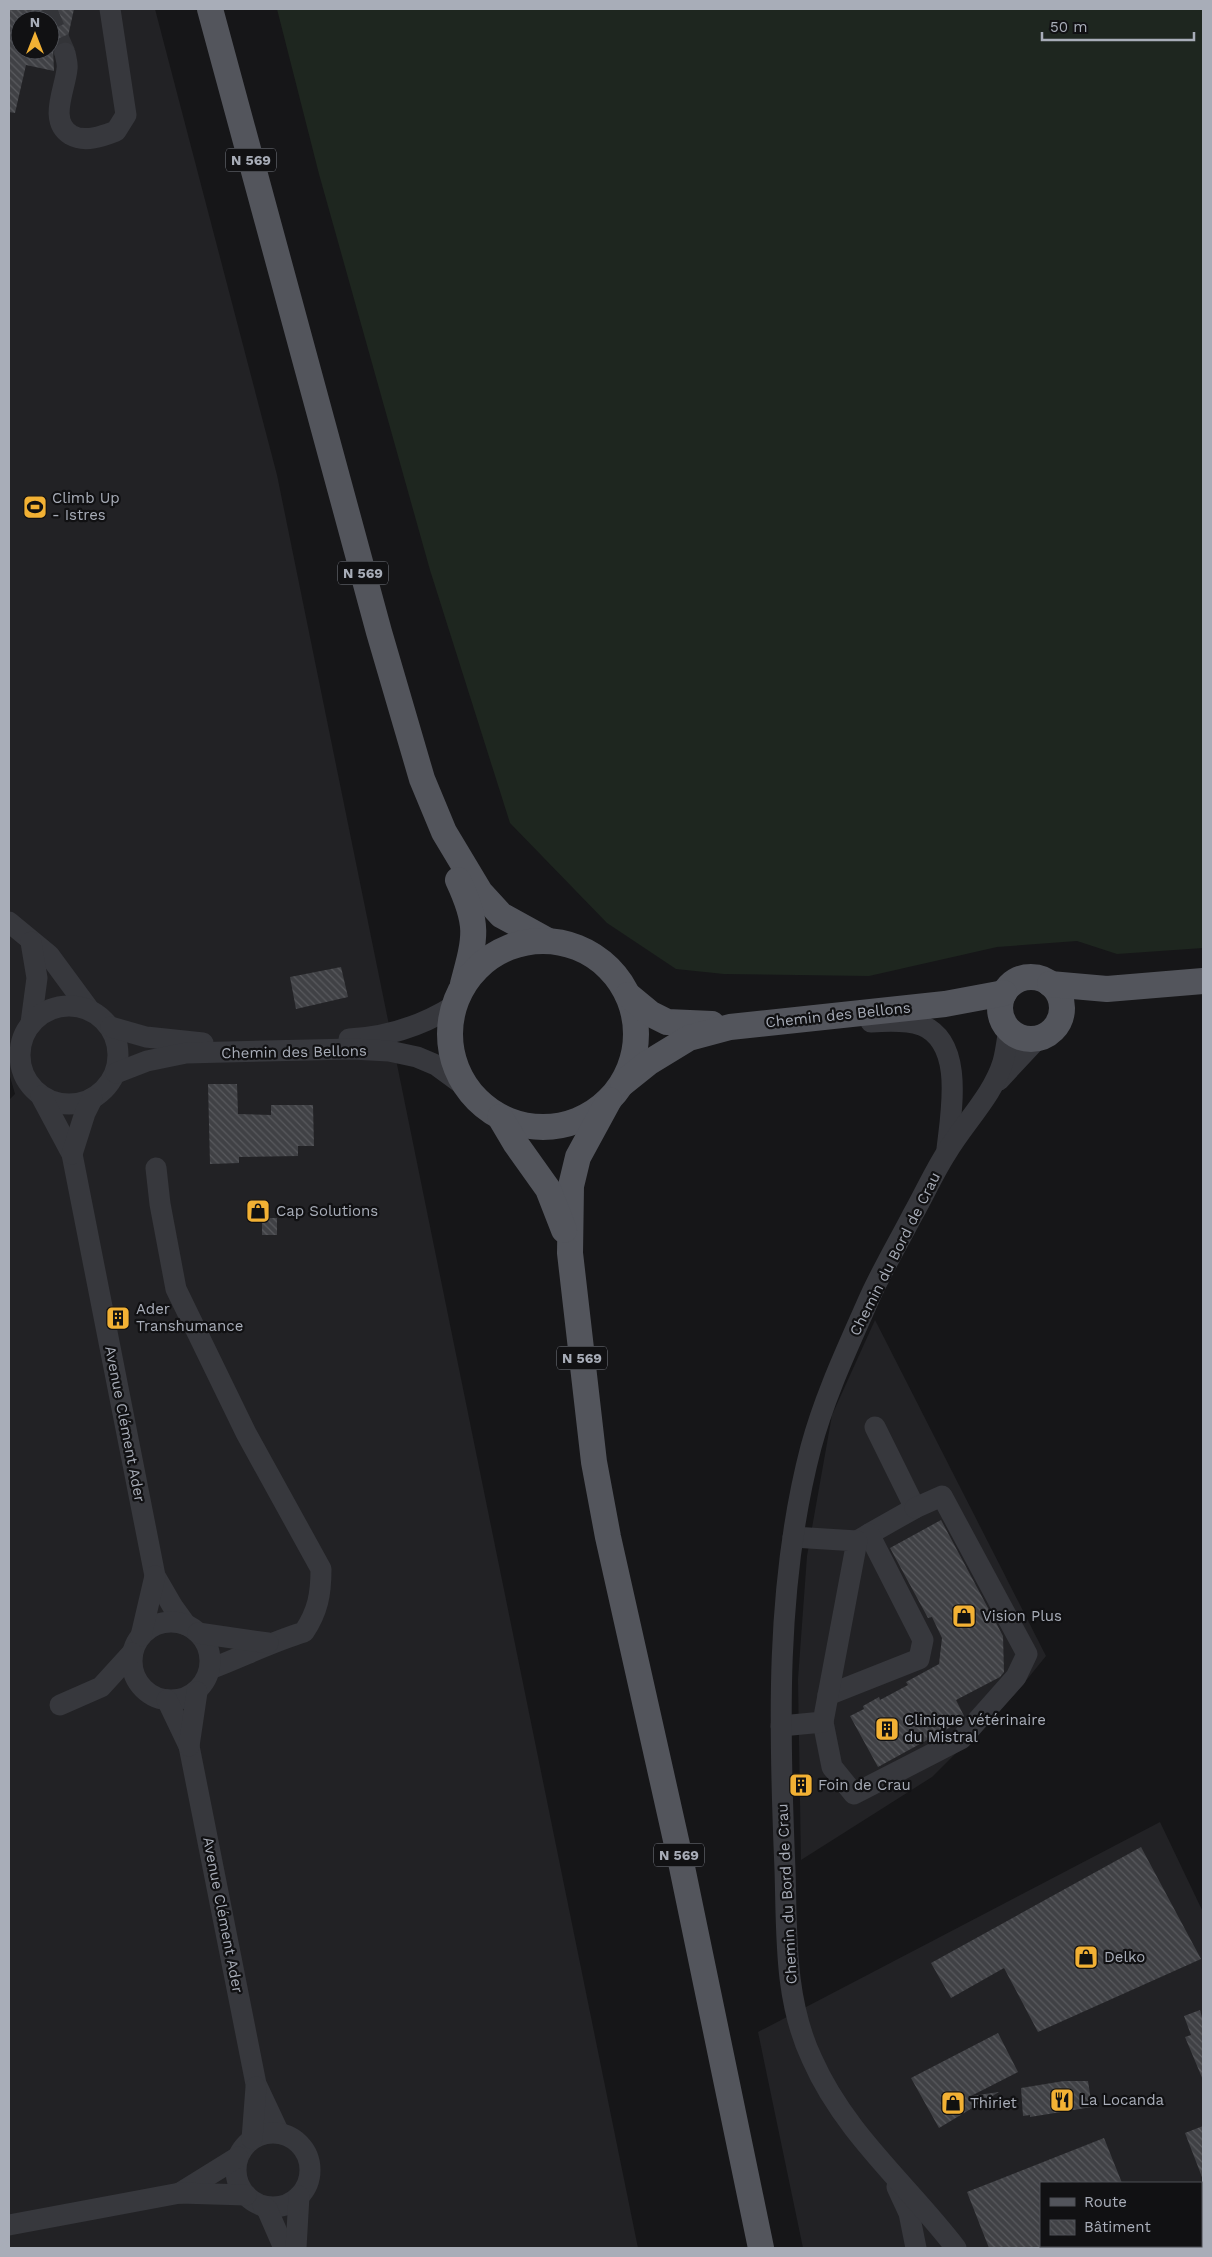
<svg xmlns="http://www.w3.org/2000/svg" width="1212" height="2257" font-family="'Work Sans',sans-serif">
<defs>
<pattern id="building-back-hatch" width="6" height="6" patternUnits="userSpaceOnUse" patternTransform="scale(1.25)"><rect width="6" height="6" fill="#404145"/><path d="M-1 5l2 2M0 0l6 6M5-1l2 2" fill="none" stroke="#595a5e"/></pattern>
</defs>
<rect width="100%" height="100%" fill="#161618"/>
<g fill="#222225" fill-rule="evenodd">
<path d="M9,9H155L277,475L638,2248H9V1100L15,1094L9,1073ZM20,20H50V50H20Z"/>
<path d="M875,1320L1046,1656L1016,1693L932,1777L801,1860L798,1679L807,1556L832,1415Z"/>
<path d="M1160,1822L1203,1912V2248H803L758,2032ZM1041,2183H1201V2246H1041Z"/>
</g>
<path fill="#1e261f" d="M277,9H1203V948L1117,954L1077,941L997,947L869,976L724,974L676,969L607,923L510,823L430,570L319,174Z"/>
<g fill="url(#building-back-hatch)" fill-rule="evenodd">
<path d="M9,9H74L67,41L57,43L53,49L54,71L26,65L15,113L9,112ZM20,20H50V50H20Z"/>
<path d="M341,967L348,997L296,1009L290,977Z"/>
<path d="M208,1084H237L238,1114L271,1115V1105H313L314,1146H298V1156L239,1157V1163L210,1164Z"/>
<rect x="262" y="1218" width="15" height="17"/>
<path d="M941,1520L1003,1636L1004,1672L1000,1677L956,1700L964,1716L958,1723L878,1767L850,1716L864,1709L863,1706L879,1697L880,1700L908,1685L906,1682L939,1664L942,1638L932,1617L928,1618L890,1548Z"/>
<path d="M1141,1847L1201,1959L1038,2032L1004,1968L951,1998L931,1963Z"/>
<path d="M1200,2010L1203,2021V2080L1185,2037L1191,2035L1184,2016Z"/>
<path d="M998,2033L1018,2072L971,2096L999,2092L939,2128L911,2078Z"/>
<path d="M1064,2081H1088L1092,2107L1030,2117V2115L1023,2116L1021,2088Z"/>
<path d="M1203,2126V2177H1202L1185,2133Z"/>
<path d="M1104,2138L1122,2183H1041V2248H989L967,2192Z"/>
</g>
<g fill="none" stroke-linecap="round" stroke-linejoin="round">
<path stroke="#333438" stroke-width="21" stroke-dasharray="21 11" stroke-linecap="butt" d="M46,9L65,53"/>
<g stroke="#37383d" stroke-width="21">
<path d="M65,53C66,59 68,64 67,69C65,90 48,121 71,135C85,143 103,136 116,131L126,115L110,9"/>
<path d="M9,922L49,955L88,1008"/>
<path d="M31,942L37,978L31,1023"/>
<circle cx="69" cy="1055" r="49"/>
<path d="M871,1022C886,1021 907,1020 921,1025C965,1042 951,1112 947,1149"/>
<path d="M111,1027L146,1037L203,1043"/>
<path d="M349,1039C387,1037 422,1026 455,1005"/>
<path d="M116,1073L147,1061L186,1053L352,1049L389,1051L417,1057L436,1065L466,1087"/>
<path d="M999,1080L1038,1038"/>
<path d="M41,1096L72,1154L155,1576L173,1607L186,1625"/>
<path d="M72,1154L85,1113L92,1099"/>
<path d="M156,1168L160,1204L176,1289L246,1433L321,1569C321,1594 318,1611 304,1632C271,1642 242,1657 210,1669"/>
<path d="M869,1534L915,1508L875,1427"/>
<circle cx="171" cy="1661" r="39"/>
<path d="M198,1633L268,1643"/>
<path d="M141,1636L155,1576"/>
<path d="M828,1695L919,1659L923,1640L869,1534L857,1541"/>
<path d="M167,1700L189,1746L256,2084L279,2133"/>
<path d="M60,1705L101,1687L132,1653"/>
<path d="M823,1722L832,1767L854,1794L961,1739L1016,1677L1027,1654L942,1496L915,1508"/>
<path d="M781,1726L823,1722L857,1541L793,1537"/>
<path d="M189,1746L197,1692"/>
<circle cx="273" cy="2170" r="37"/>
<path d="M252,2139L256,2087"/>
<path d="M897,2187L909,2213L916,2248"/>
<path d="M180,2193L238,2157"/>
<path d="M263,2206L267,2209L284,2248"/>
<path d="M9,2225L180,2193L246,2195"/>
<path d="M296,2248L299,2196"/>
<path d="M956,2248C908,2185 845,2134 812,2059C784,2000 787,1934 785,1870C779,1729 775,1584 811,1447C825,1395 848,1347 869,1299C882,1270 898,1243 912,1216C924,1195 934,1172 947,1152C965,1122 993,1095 1003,1062C1006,1051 1007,1040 1009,1029"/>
</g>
<g stroke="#53555c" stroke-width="26">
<path d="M210,9L379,632L422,779L444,832L480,892L501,915L548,941"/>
<path d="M458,880C479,925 476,936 463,984"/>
<circle cx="543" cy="1034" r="93"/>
<circle cx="1031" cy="1008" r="31"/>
<path d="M1050,984L1107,989L1203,981"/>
<path d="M628,995L651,1014L667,1022L712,1024"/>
<path d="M623,1083L648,1063L689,1038L730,1027L945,1004L1004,993"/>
<path d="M609,1100L578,1157L571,1186L570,1253L594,1462L608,1537L682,1867L761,2248"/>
<path d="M500,1117L516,1144L548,1189L564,1230"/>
</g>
</g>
<defs>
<g id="stadium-square" transform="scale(1.25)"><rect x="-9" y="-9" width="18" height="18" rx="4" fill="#f2b134" stroke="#111113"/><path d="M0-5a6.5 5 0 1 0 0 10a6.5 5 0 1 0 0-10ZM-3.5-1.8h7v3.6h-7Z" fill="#111"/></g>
<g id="shop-square" transform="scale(1.25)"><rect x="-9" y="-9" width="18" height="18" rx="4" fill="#f2b134" stroke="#111113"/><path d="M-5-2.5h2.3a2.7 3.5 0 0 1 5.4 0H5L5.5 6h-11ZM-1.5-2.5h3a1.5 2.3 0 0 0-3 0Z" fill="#111"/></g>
<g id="building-square" transform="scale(1.25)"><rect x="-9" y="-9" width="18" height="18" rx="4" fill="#f2b134" stroke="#111113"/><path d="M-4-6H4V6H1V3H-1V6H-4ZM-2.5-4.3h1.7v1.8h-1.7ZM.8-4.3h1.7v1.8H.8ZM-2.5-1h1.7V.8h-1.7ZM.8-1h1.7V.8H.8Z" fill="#111"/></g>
<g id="restaurant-square" transform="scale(1.25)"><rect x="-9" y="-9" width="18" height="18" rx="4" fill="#f2b134" stroke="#111113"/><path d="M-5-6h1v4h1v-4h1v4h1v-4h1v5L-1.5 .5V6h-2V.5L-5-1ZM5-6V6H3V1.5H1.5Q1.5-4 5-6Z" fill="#111"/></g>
</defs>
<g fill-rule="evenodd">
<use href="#stadium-square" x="35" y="507"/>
<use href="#shop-square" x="258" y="1211"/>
<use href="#building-square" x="118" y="1318"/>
<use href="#shop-square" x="964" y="1616"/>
<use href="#building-square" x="887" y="1729"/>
<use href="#building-square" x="801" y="1785"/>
<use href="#shop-square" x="1086" y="1957"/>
<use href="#restaurant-square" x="1062" y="2100"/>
<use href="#shop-square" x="953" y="2103"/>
</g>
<g text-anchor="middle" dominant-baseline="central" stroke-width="4.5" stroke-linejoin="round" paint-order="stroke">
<g fill="#111113" stroke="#7b7e86" stroke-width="1">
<rect x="226" y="148.5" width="50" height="23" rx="4"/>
<rect x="338" y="561.5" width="50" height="23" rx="4"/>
<rect x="557" y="1346.5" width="50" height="23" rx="4"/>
<rect x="654" y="1843.5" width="50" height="23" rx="4"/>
</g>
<g font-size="14" font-weight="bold" fill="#a8adb8">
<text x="251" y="160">N 569</text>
<text x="363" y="573">N 569</text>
<text x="582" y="1358">N 569</text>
<text x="679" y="1855">N 569</text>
</g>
<g font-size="15" fill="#a8adb8" stroke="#111113" text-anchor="start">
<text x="52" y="498">Climb Up<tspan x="52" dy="17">- Istres</tspan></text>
<text x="276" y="1211">Cap Solutions</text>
<text x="136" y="1309">Ader<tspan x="136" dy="17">Transhumance</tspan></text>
<text x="982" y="1616">Vision Plus</text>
<text x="904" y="1720">Clinique vétérinaire<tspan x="904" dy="17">du Mistral</tspan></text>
<text x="818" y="1785">Foin de Crau</text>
<text x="1104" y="1957">Delko</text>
<text x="1080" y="2100">La Locanda</text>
<text x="970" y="2103">Thiriet</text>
</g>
<g font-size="15" fill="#a8adb8" stroke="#111113">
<text transform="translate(838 1015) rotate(-6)">Chemin des Bellons</text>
<text transform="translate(294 1052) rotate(-1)">Chemin des Bellons</text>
<text transform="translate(895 1254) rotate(-63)">Chemin du Bord de Crau</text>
<text transform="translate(125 1424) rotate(79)">Avenue Clément Ader</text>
<text transform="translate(787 1894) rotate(-93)">Chemin du Bord de Crau</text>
<text transform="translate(223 1915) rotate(79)">Avenue Clément Ader</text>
</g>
</g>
<rect width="1212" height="2257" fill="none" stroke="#a8adb8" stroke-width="20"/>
<rect x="1040" y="2182" width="162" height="65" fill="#111113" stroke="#4d4f55"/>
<rect x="1050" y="2198" width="25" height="8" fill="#53555c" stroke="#4d4f55"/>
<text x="1084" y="2207" font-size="15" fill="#a8adb8">Route</text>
<rect x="1050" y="2220" width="25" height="15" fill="url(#building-back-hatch)" stroke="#4d4f55"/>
<text x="1084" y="2232" font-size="15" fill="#a8adb8">Bâtiment</text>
<g transform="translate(35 35)"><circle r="24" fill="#111113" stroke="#4d4f55"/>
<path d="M0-4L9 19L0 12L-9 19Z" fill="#f2b134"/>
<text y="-8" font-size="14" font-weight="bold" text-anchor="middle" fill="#a8adb8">N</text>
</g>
<path d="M1042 32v8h152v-8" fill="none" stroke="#a8adb8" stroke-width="2.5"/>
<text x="1050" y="32" font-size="15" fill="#a8adb8" stroke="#111113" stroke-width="4" paint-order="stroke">50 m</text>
</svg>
